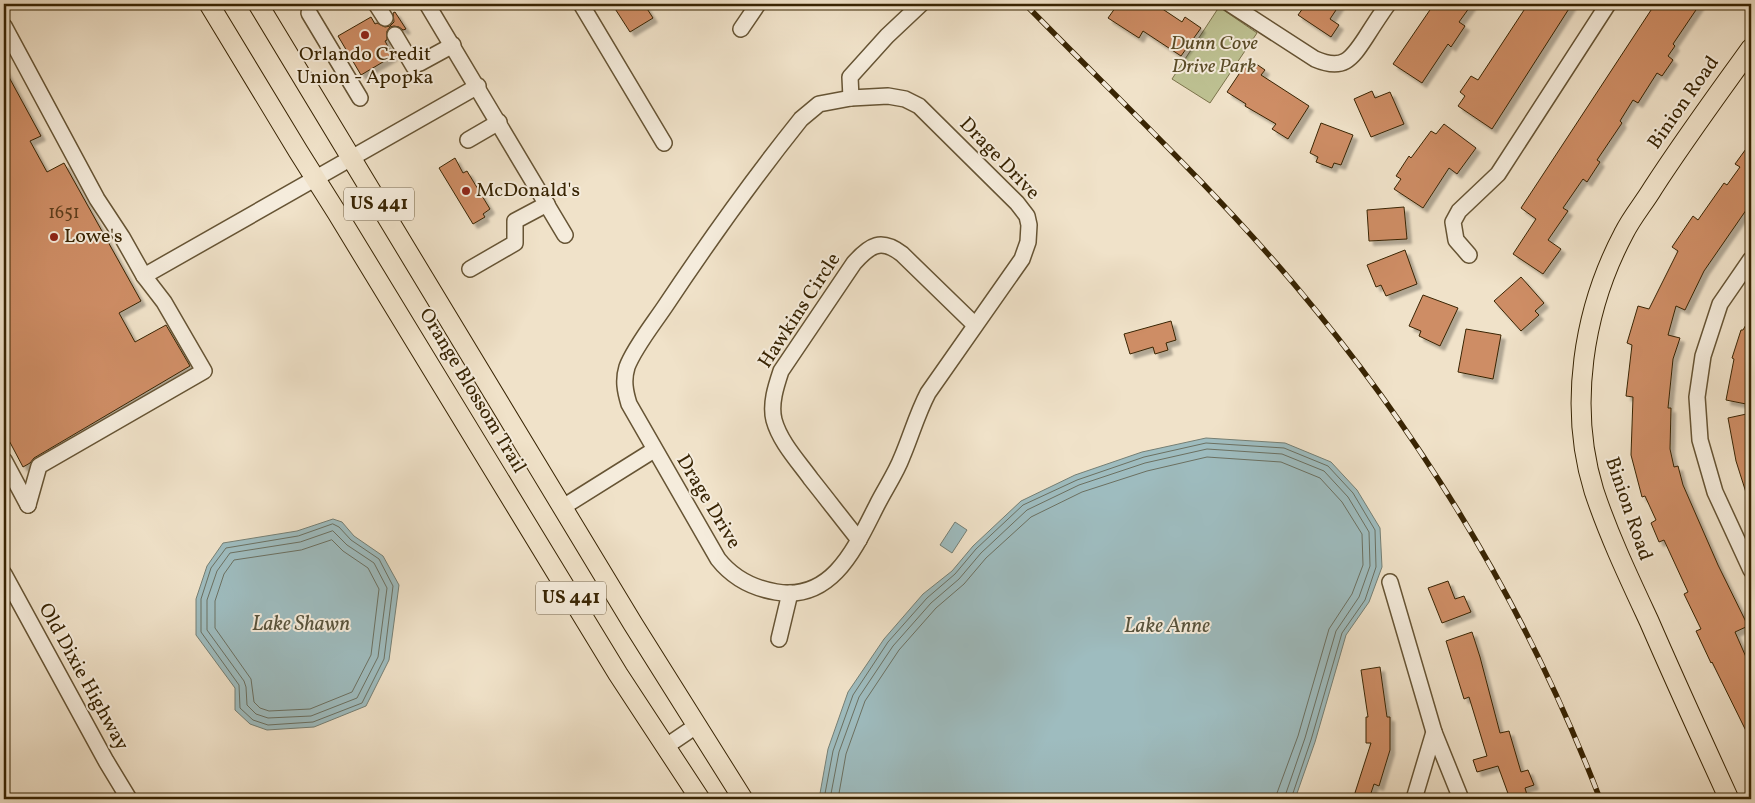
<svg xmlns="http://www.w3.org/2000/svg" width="1755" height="803" font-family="Vollkorn,serif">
<defs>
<filter id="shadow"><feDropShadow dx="4.5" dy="4.5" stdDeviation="1" flood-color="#0004"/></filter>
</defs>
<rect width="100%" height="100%" fill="#f0e2c9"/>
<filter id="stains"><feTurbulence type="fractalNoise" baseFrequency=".004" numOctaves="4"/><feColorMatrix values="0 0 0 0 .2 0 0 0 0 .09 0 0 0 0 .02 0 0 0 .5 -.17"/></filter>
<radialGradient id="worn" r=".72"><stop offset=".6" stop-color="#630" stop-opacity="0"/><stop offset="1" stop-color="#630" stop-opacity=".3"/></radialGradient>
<path fill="#bec293" stroke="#7b734b" d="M1219,7L1257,33L1210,103L1172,79Z"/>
<g fill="#9ebcbf" stroke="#757f74">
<path d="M1206,438L1285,443L1331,462L1357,490L1380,528L1382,567L1369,602L1346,635L1315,742L1295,799H819L828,749L848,692L884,639L923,594L952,571L973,546L1021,501L1075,475L1142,452Z"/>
<path d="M333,519L342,522L354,536L383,556L399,585L389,660L366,706L314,727L267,730L250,724L235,710V688L196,635V599L207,566L223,543L297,531Z"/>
<path d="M955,522L967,530L952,553L940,545Z"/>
</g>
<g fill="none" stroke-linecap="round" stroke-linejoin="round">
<g stroke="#6b7061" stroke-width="1">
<path d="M333,524L339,527L351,540L379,559L393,586L384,659L362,703L313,722L268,725L253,720L240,708L239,685L201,632V599L211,568L226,548L298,536Z"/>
<path d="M333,531L347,545L374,563L387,588L378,657L357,698L311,716L268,718L256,714L247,705L246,687L244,681L207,630V600L217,571L230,553L300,542Z"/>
<path d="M332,540L343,551L368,568L379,589L371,655L352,692L310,709L269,711L260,708L254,702L251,679L215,628V601L224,574L234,560L301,550Z"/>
<path d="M824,799L833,751L853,695L888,642L927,598L955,574L976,549L1023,505L1077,480L1144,457L1206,443L1284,448L1328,466L1353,493L1375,530L1376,567L1365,600L1342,633L1311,740L1291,799"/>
<path d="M830,799L839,752L859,697L893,646L931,603L959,579L981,553L1027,510L1079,485L1145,463L1207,449L1282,454L1324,471L1348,497L1369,532L1370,566L1359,597L1336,631L1305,738L1284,799"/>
<path d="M838,799L846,754L865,701L899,650L936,608L964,584L986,558L1031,517L1082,492L1147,471L1207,457L1281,462L1320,478L1342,502L1362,534L1363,565L1352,594L1329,629L1298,736L1277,793V799"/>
</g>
</g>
<g fill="#ce8d65" stroke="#382403" filter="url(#shadow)">
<path d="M612,4H644L653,18L630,32Z"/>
<path d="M1118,4H1155L1182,22L1185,17L1201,28L1181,56L1143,31L1139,38L1108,18Z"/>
<path d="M1306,4H1340L1330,19L1339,25L1331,37L1298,15Z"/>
<path d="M1434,4H1472L1459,22L1465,26L1451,47L1448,44L1422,83L1393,64Z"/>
<path d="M1528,4H1572L1492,129L1458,106L1465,96L1460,92L1471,76L1478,80Z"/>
<path d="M1655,4H1700L1673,44L1675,46L1668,56L1673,60L1662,76L1657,73L1638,103L1633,100L1620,121L1622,123L1597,160L1600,162L1587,182L1583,179L1563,208L1568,211L1548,240L1561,249L1543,274L1513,254L1536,219L1521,208Z"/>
<path d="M395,12L406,29L403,30L399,27L394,26L390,27L387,31V40L385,41L393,56L361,75L338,36L371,17L375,24L377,23L385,27L390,26L394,22L393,13Z"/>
<path d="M1249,59L1265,70L1261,75L1309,106L1288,139L1272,129L1276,124L1245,106L1246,104L1227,92Z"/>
<path d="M4,68L41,136L30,141L47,172L64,163L141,301L119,313L135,342L166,325L190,366L34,458L30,463L23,467L4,431Z"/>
<path d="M1372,91L1375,98L1390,92L1404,124L1371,137L1354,99Z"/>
<path d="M1321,123L1353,135L1341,165L1334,163L1332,168L1316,162L1318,157L1310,153Z"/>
<path d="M1444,124L1476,148L1457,174L1449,168L1423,208L1394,189L1401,179L1396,176L1409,156L1411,158L1431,131L1436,134Z"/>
<path d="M1751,142V203L1704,271L1685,310L1676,306L1668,335L1680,338L1673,359L1668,408H1671L1670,449L1674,467L1678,466L1683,485L1718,565L1748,626L1735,632L1746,657L1751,655V741L1712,662L1711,663L1696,631L1701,629L1684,594L1688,592L1664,540L1659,542L1651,523L1656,520L1645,496L1642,497L1631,455L1633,397L1626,396L1632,345L1627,343L1638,306L1649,309L1678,251L1672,247L1693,216L1698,220L1724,183L1727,185L1740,167L1735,164Z"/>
<path d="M455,158L463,173L467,171L490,209L483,214L485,217L473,224L439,168Z"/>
<path d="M1404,207L1407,239L1369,241L1367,210Z"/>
<path d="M1405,250L1417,284L1386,296L1381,285L1376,287L1367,265Z"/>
<path d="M1521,277L1544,303L1535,311L1539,315L1521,331L1494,301Z"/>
<path d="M1423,295L1458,308L1440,346L1419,336L1421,331L1409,326Z"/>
<path d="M1751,316V405L1726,400L1734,359L1732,358L1741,330H1743Z"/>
<path d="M1171,321L1176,340L1166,343L1168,350L1155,354L1153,347L1130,354L1124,334Z"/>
<path d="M1466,329L1501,335L1493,379L1458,372Z"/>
<path d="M1751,413V502H1749L1736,461L1728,418Z"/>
<path d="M1448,581L1455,599L1464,596L1471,612L1442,623L1428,588Z"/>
<path d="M1472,632L1480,657L1500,733L1509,731L1521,772L1528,770L1534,785L1525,788L1527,795L1516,799H1510L1498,766L1477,772L1473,760L1487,756L1469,697L1464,699L1446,641Z"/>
<path d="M1380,667L1387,717H1390V750L1379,786L1374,784L1369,799H1353L1371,743H1366V717H1368L1361,670Z"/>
</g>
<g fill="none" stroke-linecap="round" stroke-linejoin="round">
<g stroke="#665434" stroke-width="18">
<g id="minor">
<path d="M376,4L385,18"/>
<path d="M427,4L565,235"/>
<path d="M581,4L664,143"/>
<path d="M1230,4L1315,59C1343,71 1351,60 1366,37C1373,26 1380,15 1388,4"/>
<path d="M309,13L360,98"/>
<path d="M4,26L97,199L122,237L144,276L164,302L204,371L39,466L28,505"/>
<path d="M741,29L758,4"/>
<path d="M395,35L414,67"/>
<path d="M420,63L453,45"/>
<path d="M888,96L905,99L919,106L1017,203L1027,216L1029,225L1028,242L1022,259L928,393C917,414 911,436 902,457C896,473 885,489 877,505C856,546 833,602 776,592C752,588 733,578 718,559L629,404C625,391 623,380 627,367C634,348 654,323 666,305C708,242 753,179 801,119L819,104L851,98Z"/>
<path d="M851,98L850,77L887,36L921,4"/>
<path d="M468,140L499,122"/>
<path d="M1469,255L1456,240L1453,222L1459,211L1498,174L1608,4"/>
<path d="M1751,259L1720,304L1703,356L1697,397L1700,440L1715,492L1751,570"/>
<path d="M470,269L515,243V221L547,204"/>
<path d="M144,276L478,86"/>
<path d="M4,460L28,505"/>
<path d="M563,507L654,450"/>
<path d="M859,540C843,520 827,499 811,479C798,461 780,442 774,420C770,404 776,386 781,371L854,263C870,245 881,238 902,254L975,325"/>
<path d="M4,574L106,761L129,799"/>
<path d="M1390,582L1434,732L1461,799"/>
<path d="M779,639L790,593"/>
<path d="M665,747L696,726"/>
<path d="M1414,799L1434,732"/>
</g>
</g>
<g stroke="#382403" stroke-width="21">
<g id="major">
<path d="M209,4L298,151L337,213L618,674L700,799"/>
<path d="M258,4L633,624L743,799"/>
<path d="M1729,799C1702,740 1675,681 1649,621C1629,578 1609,536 1594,491C1568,407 1583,310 1624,233C1632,217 1644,203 1653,188C1684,140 1718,94 1751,48"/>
</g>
</g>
<use href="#minor" stroke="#f5ecdc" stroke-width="15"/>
<use href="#major" stroke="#f0e2c9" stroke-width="19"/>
<g stroke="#382403" stroke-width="5.5">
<path id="rail" d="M1025,4C1115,96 1211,186 1294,284C1424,438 1528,611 1600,799"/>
</g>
<use href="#rail" stroke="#f5ecdc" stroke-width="4" stroke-dasharray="11" stroke-linecap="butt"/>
</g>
<g fill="#8f2418" stroke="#f5ecdc" stroke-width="2">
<circle cx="365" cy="35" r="5"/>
<circle cx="466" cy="191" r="5"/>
<circle cx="54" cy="237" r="5"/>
</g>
<g text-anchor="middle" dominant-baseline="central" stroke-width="4" stroke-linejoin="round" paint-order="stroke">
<g font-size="18" fill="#5e3e1c">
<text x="64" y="213">1651</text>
</g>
<g fill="#f5ecdc" stroke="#716044" stroke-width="1">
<rect x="344" y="187.5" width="70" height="33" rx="4"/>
<rect x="536" y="581.5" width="70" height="33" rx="4"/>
</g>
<g font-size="19" font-weight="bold" fill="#382403">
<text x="379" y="204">US 441</text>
<text x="571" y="598">US 441</text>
</g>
<g font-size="20" font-style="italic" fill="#5a4c27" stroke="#f5ecdc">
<text x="1214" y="44">Dunn Cove<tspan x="1214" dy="23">Drive Park</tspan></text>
</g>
<g font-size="20" fill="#382403" stroke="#f5ecdc" text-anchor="start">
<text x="365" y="55" text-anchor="middle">Orlando Credit<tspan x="365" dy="23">Union - Apopka</tspan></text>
<text x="476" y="191">McDonald's</text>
<text x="64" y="237">Lowe's</text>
</g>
<g font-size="20" fill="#382403" stroke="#f5ecdc">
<text transform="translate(1684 103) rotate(-55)">Binion Road</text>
<text transform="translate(999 159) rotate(46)">Drage Drive</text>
<text transform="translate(800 311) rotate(-57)">Hawkins Circle</text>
<text transform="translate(472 391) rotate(59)">Orange Blossom Trail</text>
<text transform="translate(708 502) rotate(59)">Drage Drive</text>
<text transform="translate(1628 509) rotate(71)">Binion Road</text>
<text transform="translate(83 677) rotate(61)">Old Dixie Highway</text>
</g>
<g font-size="21" font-style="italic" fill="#57523b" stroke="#f5ecdc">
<text x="301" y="624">Lake Shawn</text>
<text x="1167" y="626">Lake Anne</text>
</g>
</g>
<rect width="1755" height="803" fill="none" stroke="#f0e2c9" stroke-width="20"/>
<rect x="5" y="5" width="1745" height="793" fill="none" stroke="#382403" stroke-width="2.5"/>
<rect x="10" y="10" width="1735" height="783" fill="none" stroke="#382403"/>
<rect width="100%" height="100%" filter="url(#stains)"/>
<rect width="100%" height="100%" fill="url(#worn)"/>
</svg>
